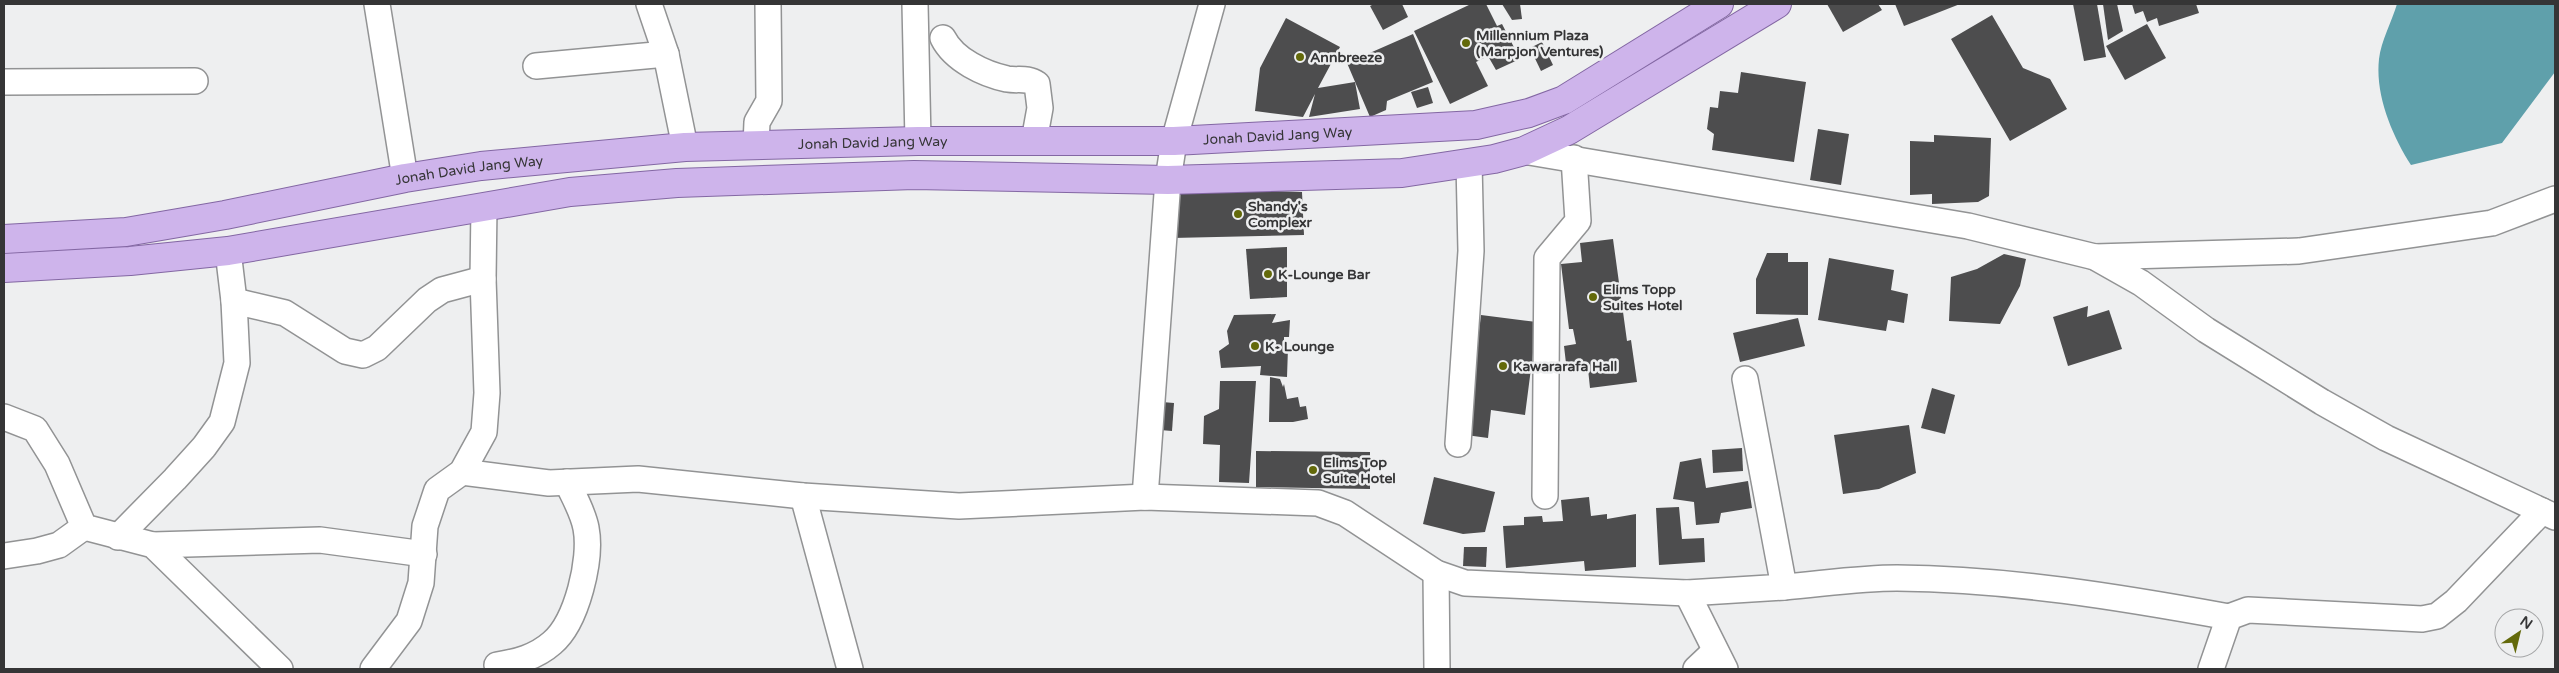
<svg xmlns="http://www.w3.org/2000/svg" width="2559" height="673" font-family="'Varela Round',sans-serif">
<rect width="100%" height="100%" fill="#eeeff0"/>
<path fill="#5fa0ab" d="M2397,4H2555V72L2502,143L2411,165C2392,135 2375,95 2379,59C2381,41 2392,21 2397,4Z"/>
<g fill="#4d4d4e">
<path d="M1374,4H1402L1408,17L1383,30L1370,6Z"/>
<path d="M1471,4H1486L1497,26L1502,24L1520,59L1496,70L1488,56L1476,62L1488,86L1450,104L1414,31Z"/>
<path d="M1502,4H1520L1522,19L1512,20Z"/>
<path d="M1827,4H1878L1882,10L1843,32Z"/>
<path d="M1895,4H1960L1904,26Z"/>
<path d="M2073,4H2097L2106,57L2084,61Z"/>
<path d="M2103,4H2117L2123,31L2108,40Z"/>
<path d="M2132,4H2196L2199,13L2159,26L2157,18L2147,22L2143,11L2135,14Z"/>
<path d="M1992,15L2023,68L2050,79L2067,109L2010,141L1951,39Z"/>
<path d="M1286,18L1340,47L1318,88L1355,82L1360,109L1309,117L1315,94L1303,117L1255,111L1260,68Z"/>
<path d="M2147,24L2166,58L2125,80L2106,46Z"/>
<path d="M1413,34L1433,82L1387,101L1386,110L1370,117L1347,63Z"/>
<path d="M1542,42L1553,65L1541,71L1530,48Z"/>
<path d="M1741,72L1806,82L1794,162L1712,150L1714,134L1707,129L1710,107L1718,108L1720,91L1738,93Z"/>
<path d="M1428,87L1433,103L1417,108L1411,92Z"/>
<path d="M1818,129L1849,134L1841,185L1810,180Z"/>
<path d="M1934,135L1991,138L1989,196L1978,202L1932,204V194L1910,195V141L1934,142Z"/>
<path d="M1175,188L1302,192L1304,235L1172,238Z"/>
<path d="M1613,239L1627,341L1631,340L1637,382L1590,388L1588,369L1567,372L1564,346L1576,344L1573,329H1569L1561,264L1582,262L1580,243Z"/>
<path d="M1287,247V297L1250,299L1246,249Z"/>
<path d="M1767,253H1788V262H1808V315L1756,314V279Z"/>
<path d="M2004,254L2026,259L2020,286L2000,324L1949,321L1951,277L1977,269Z"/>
<path d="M1829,258L1894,270L1891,290L1908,294L1904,323L1888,320L1886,331L1818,320Z"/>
<path d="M2088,306L2087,317L2109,310L2122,349L2068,366L2053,317Z"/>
<path d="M1276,314L1272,323L1290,320L1289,337H1284V347L1288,348L1287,377L1260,375L1261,366L1221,368L1219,351L1229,344L1227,331L1234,315Z"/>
<path d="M1481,315L1537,322L1525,415L1491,410L1488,438L1466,435Z"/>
<path d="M1798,318L1805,346L1740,362L1733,333Z"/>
<path d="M1270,377L1280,379L1283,387L1284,384L1287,399L1298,397L1300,407L1306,406L1308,419L1293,422H1269Z"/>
<path d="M1220,381H1256L1249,483L1219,482L1220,445L1203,444L1204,416L1219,409Z"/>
<path d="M1932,388L1955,395L1945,434L1921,428Z"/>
<path d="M1162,402L1174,403L1172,431L1160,430Z"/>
<path d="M1909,425L1916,473L1879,489L1843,494L1834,435Z"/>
<path d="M1742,448L1743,471L1713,473L1712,450Z"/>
<path d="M1256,451L1370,452V489L1256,487Z"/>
<path d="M1701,458L1706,488L1748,481L1752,508L1721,513L1719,523L1696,525L1694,502L1673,499L1680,462Z"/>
<path d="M1434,477L1495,492L1485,532L1463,534L1423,524Z"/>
<path d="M1589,497L1591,516L1607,514V519L1636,514V567L1585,571L1584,561L1506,568L1503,526L1524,525V517L1542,516L1543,522L1563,521L1561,500Z"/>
<path d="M1679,507L1682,539L1704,538L1705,562L1659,565L1656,508Z"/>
<path d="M1464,547H1487L1486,567L1463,566Z"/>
</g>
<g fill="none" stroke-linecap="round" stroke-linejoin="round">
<g stroke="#929394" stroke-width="28">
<g id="minor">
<path d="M377,4L405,178"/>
<path d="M649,4L666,54L685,147"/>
<path d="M915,4L918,141"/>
<path d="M943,38C954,60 984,74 1007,79C1018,81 1027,77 1037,84L1040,108L1034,141"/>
<path d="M536,66L666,54"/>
<path d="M4,82L195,81"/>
<path d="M756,145L757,122L769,101L768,4"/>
<path d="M1524,151L1968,226L2095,257L2141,283L2206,330L2322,402L2386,438L2555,517"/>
<path d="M2095,257L2299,251L2492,223L2555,199"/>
<path d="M234,301L285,313L345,351L363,355L377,348L427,300L442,290L483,279"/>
<path d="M4,417L35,429L57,464L84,527L153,545L280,669"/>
<path d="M1458,444L1471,251L1469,163"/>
<path d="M462,472L549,483L638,479L803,496L959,506L1145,497L1318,503L1345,513L1436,573L1465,583L1687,593L1784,587L1745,379"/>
<path d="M803,496L850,669"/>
<path d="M1545,496L1547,258L1578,221L1574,158"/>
<path d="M1145,497L1168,180L1174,141L1212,4"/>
<path d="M118,537L175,479L204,447L222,422L237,363L234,301L228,251"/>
<path d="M153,545L320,540L424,554"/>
<path d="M4,556L37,551L59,545L84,527"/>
<path d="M1436,573L1437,669"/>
<path d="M1784,587C1821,584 1860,578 1897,578C2009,579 2119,597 2229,617"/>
<path d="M1687,593L1725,669"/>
<path d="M497,665C517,662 536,657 552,643C577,622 592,559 586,528C583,512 574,497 567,482"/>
<path d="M373,669L409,621L421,583L425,526L437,490L462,472L484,432L487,393L483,279L484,207"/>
<path d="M1696,669L1714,652"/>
<path d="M2211,669L2229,617L2248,610L2422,619L2437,616L2456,601L2542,511"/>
</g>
</g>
<g stroke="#8367a3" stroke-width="30">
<g id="major">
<path id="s1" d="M4,239L126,232L225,215L405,178L481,166L685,147L918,141H1174L1476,125L1529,113L1564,100L1719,4"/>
<path d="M4,268L130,261L228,251L570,192L677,183L914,175L1168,180L1402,173L1494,159L1524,151L1569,130L1777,4"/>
</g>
</g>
<use href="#minor" stroke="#fff" stroke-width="25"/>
<use href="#major" stroke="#ceb4eb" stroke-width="28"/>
</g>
<g fill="#63690a" stroke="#eeeff0" stroke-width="2">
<circle cx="1466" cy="43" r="5"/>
<circle cx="1300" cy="57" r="5"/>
<circle cx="1238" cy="214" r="5"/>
<circle cx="1268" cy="274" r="5"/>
<circle cx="1593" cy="297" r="5"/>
<circle cx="1255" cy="346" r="5"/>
<circle cx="1503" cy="366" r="5"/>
<circle cx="1313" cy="470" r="5"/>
</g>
<g text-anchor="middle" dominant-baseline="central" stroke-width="5" stroke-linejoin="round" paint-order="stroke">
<g font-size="14" font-weight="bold" fill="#353536" stroke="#eeeff0" text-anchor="start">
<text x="1476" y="35">Millennium Plaza<tspan x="1476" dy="16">(Marpjon Ventures)</tspan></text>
<text x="1310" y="57">Annbreeze</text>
<text x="1248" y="206">Shandy's<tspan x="1248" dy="16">Complexr</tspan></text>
<text x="1278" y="274">K-Lounge Bar</text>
<text x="1603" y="289">Elims Topp<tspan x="1603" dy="16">Suites Hotel</tspan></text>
<text x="1265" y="346">K- Lounge</text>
<text x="1513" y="366">Kawararafa Hall</text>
<text x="1323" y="462">Elims Top<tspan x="1323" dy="16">Suite Hotel</tspan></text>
</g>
<g font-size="14" fill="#353536" stroke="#eeeff0">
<text stroke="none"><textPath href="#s1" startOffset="1281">Jonah David Jang Way</textPath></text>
<text stroke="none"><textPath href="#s1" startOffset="876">Jonah David Jang Way</textPath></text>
<text stroke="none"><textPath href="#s1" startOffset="471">Jonah David Jang Way</textPath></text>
</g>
</g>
<rect width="2559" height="673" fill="none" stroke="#353536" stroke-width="10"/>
<g transform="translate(2519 633) rotate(35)"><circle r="24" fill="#eeeff0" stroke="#a4a5a6"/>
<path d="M0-4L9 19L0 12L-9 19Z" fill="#63690a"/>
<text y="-8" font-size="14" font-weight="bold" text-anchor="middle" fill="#353536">N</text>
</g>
</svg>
